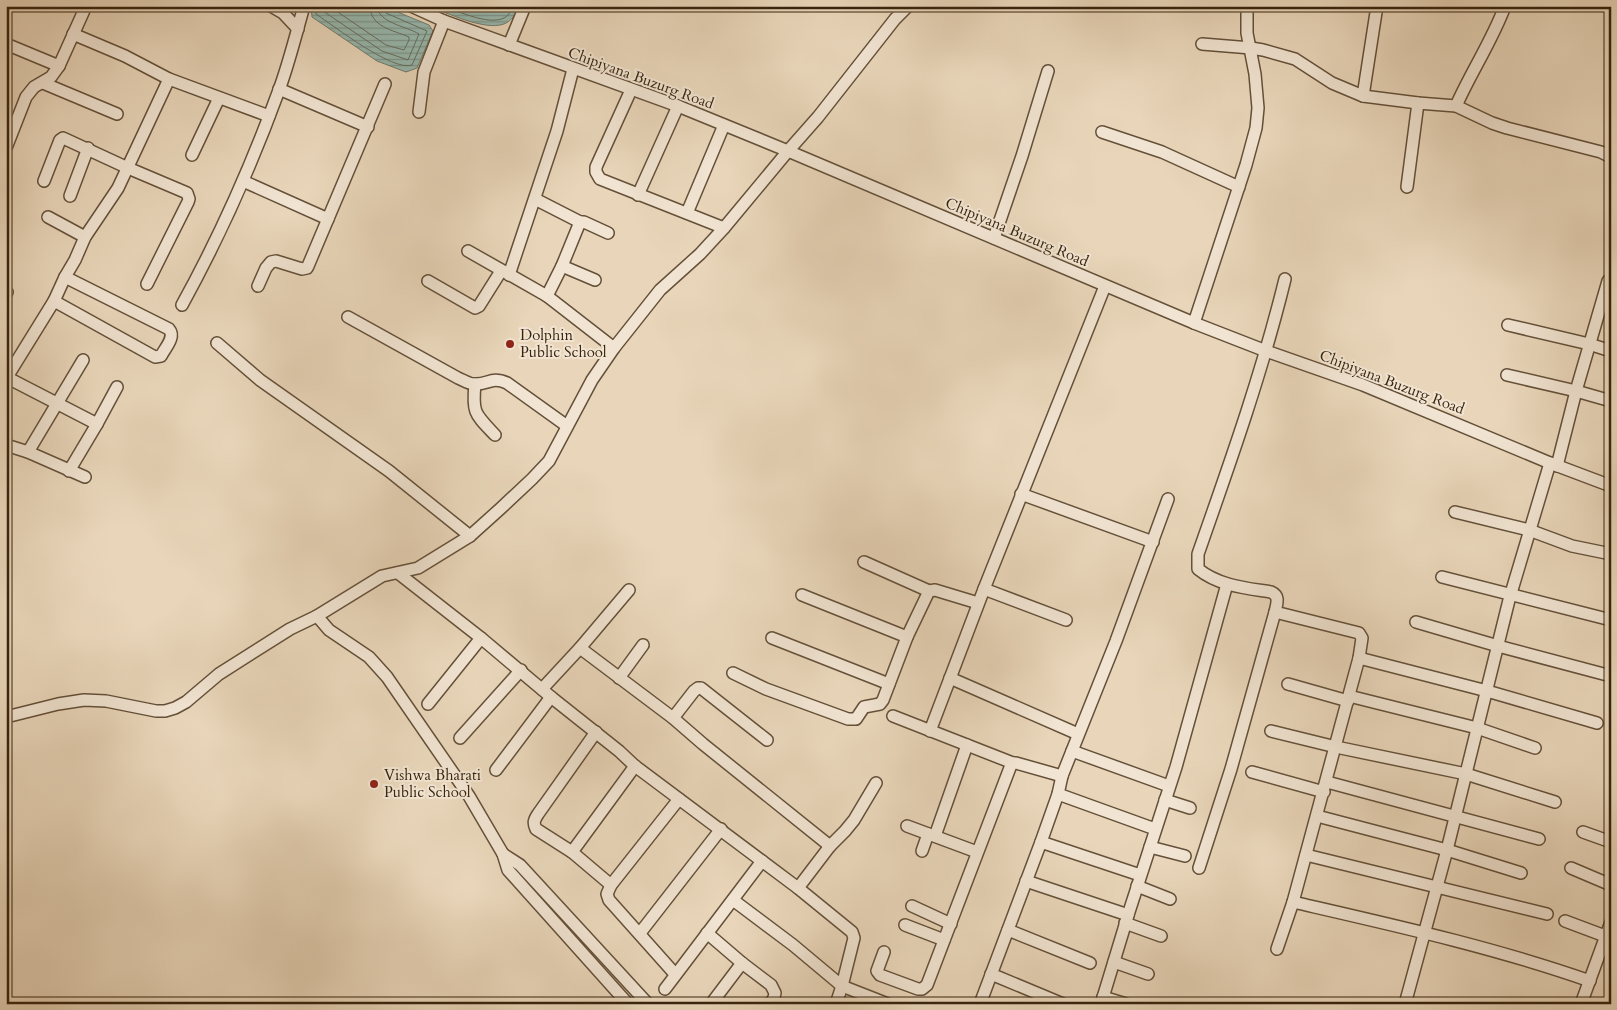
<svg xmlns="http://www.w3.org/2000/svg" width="1617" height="1010" font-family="Cardo,serif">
<defs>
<pattern id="water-rules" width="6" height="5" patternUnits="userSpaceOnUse" patternTransform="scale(1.25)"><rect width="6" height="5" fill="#97b9b0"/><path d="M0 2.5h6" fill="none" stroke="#7c968e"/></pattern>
</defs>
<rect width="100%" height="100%" fill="#e9d6ba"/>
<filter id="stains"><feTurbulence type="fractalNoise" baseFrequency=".004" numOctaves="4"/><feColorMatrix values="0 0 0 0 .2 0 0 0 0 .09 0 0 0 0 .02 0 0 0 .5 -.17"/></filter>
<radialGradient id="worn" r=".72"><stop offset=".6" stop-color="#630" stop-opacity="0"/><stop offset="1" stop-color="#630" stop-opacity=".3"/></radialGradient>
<g fill="url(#water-rules)" stroke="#717d6f">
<path d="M311,6H383L429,25L433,31L417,68L406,72L377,61L312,17Z"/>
<path d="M428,6H520C516,13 512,21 504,24C484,31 448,13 428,6Z"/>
</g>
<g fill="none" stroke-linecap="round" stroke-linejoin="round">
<g stroke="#676e5f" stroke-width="1">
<path d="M315,6L316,14C334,26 393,72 412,65L427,31L386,13L384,10L383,6"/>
<path d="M322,6L323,11L382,51L408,60L419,34C406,26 378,23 377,6"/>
<path d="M329,6L386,45L404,50L409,40V37C393,30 370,27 370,6"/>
<path d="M443,6C458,11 493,28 507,16C510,13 512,9 514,6"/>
</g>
<g stroke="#645039" stroke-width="14">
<g id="minor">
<path d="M271,6L283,13L298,29"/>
<path d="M411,6L444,21L678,106L788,151L1194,323L1266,351L1363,385L1550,463L1611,486"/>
<path d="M73,34L125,56L169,79L269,116"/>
<path d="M6,44L59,66"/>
<path d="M1202,44L1251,48L1263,50L1295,59L1332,83L1363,96L1418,103L1456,106L1492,123L1507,128L1601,152L1611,157"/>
<path d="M509,45L525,6"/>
<path d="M43,83L117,114"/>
<path d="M279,89L368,127"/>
<path d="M631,90L596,167V172L600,179L724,228"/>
<path d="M1363,96L1377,6"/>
<path d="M1456,106C1471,72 1492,41 1505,6"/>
<path d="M419,112L424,72L444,21"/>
<path d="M1102,132L1162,152L1239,187"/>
<path d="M6,148L26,97L34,87L51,77L59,66L86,6"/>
<path d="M192,155L219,98"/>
<path d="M44,181L60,140L63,138L128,168L187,193L189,199L188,202L147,284"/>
<path d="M243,181L328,219"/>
<path d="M1407,187L1418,103"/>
<path d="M638,195L678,106"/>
<path d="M70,196L88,148"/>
<path d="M535,199L580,222"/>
<path d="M687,213L724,125"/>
<path d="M48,217L85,237"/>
<path d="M994,238L1022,156L1048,71"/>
<path d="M468,251L547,296L614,348"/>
<path d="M562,266L595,280"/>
<path d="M509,275L557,131L573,69"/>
<path d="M428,281L475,308L479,306L501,271"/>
<path d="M258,286L266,268L271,262L276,261L302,269L307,268L308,266L385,84"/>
<path d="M6,294L7,292"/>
<path d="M547,296L562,266L580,222H584L608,233"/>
<path d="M54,301L155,357L161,356C165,348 176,337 169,329L65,277"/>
<path d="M182,305C220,236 252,164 279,90C289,63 296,34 304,6"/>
<path d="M348,317L458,378C463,380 469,384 474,384C488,385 491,376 507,383L567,426"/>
<path d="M1194,323L1246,165L1256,128L1258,108L1255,74L1247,33V6"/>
<path d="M1508,325L1589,344L1611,351"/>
<path d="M217,343L260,380L389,471L470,536"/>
<path d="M1507,375L1576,391L1611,401"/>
<path d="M6,377L97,424"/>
<path d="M7,377L54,301L65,277L75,260L85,237L118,188L169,79"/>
<path d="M475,384C472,413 475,414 495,435"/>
<path d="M6,445L28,452L85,477"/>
<path d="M28,452L83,360"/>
<path d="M1557,466L1576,391L1608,281"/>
<path d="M69,471L97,424L117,387"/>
<path d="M1021,494L1153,542"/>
<path d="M1455,512L1529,530L1572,546L1611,554"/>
<path d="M864,562L929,591"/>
<path d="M398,573L481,638L551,697L619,751L635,766L798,888"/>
<path d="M1442,577L1611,620"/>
<path d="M984,589L1066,620"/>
<path d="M802,595L907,637"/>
<path d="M1275,612L1359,633L1362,638L1359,658L1293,902L1277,949"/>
<path d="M317,616L329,630L369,657L387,677L469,796L503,854L508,870L628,1004"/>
<path d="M1416,622L1498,646L1611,676"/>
<path d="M772,638L889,684"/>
<path d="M580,648L629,590"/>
<path d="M1359,658L1487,691L1597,723"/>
<path d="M733,673L766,689L848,719H856L864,707L880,704L883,700L907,637L929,591L935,590L978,603"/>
<path d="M619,678L643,645"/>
<path d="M950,678L1078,734"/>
<path d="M1288,684L1348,701"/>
<path d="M542,689L580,648L673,718L703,744L830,846"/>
<path d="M1349,696L1477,728L1535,748"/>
<path d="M428,704L481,638"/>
<path d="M893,716L1013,763"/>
<path d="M6,717L58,704L84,700L106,701L156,711H165L175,708L186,702L219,674L290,629L317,616L382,576L418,568L470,536L500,509L532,479L549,461L592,380L614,348L660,290L700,254L724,228L788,151L818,117L895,19L908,6"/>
<path d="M673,718L694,691L698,688H701L767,740"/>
<path d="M930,731L984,589L1105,286"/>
<path d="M1271,731L1336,747L1466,774L1555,802"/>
<path d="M596,732L538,814C534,820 533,823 536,829L572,852L611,885"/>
<path d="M460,738L521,670"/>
<path d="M1072,751L1169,786"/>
<path d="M496,770L551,697"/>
<path d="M1252,772L1324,792"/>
<path d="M1327,782L1539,839"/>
<path d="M1058,794L1155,829"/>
<path d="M1165,800L1190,808"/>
<path d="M1317,816L1447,850L1521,873"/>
<path d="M907,826L977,852"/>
<path d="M1583,832L1611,842"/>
<path d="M935,836L967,745"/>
<path d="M1041,842L1140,875"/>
<path d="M1150,847L1185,856"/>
<path d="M922,851L928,834"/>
<path d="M572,852L635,766"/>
<path d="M503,854L520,865L648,1004"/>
<path d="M1306,855L1547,914"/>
<path d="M1199,868L1231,769L1275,612C1277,603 1280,596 1271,592C1246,588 1219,586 1198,569V554C1230,463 1262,373 1285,279"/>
<path d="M1571,868L1611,885"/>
<path d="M1026,881L1128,915"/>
<path d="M1137,886L1170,899"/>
<path d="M733,900L793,945L842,986L888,1004"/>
<path d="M1293,902C1393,925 1493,947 1590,981"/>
<path d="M912,906L951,924"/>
<path d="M1565,921L1605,936"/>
<path d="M1125,923L1161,936"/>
<path d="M905,925L944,940"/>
<path d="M1008,930L1090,963"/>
<path d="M640,933L721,829"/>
<path d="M707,933L742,963L771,985L775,993L774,998L770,1004"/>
<path d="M884,952L877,971L880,975L918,989H922L927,985C955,912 983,838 1011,765L1013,763H1016L1062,776"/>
<path d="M1114,962L1148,974"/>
<path d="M675,974L609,900L607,894L611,885L679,799"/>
<path d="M991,974L1063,1004"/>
<path d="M665,989L762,861"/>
<path d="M1103,997L1126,1004"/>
<path d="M711,1004L742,963"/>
<path d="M836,1004L842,986L854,938L852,932L798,888L830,846L845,831L854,820L876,783"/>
<path d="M980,1004L1041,842L1058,794L1062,776L1116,641L1168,499"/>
<path d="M1101,1004L1129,912L1176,767L1227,584"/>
<path d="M1405,1004L1447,850L1509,600L1550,463"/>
<path d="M1581,1004L1611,922"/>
</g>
</g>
<use href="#minor" stroke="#f1e4d2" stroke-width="11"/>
</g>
<g fill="#8f2418" stroke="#f1e4d2" stroke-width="2">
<circle cx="510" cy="344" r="5"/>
<circle cx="374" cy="784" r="5"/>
</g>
<g text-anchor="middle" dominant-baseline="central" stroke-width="4" stroke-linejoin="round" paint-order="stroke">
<g font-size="15" fill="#37240e" stroke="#f1e4d2">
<text transform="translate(641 78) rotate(20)">Chipiyana Buzurg Road</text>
<text transform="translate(1017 232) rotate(23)">Chipiyana Buzurg Road</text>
<text transform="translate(1392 382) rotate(21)">Chipiyana Buzurg Road</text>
</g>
<g font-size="15" fill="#37240e" stroke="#f1e4d2" text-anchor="start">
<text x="520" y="335">Dolphin<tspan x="520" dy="17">Public School</tspan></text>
<text x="384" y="775">Vishwa Bharati<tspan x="384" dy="17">Public School</tspan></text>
</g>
</g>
<rect width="1617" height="1010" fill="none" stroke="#e9d6ba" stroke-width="25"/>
<rect x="8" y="8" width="1602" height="995" fill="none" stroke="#37240e" stroke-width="2.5"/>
<rect x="12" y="12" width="1592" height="985" fill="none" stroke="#37240e"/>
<rect width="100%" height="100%" filter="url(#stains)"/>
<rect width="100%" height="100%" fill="url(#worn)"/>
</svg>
